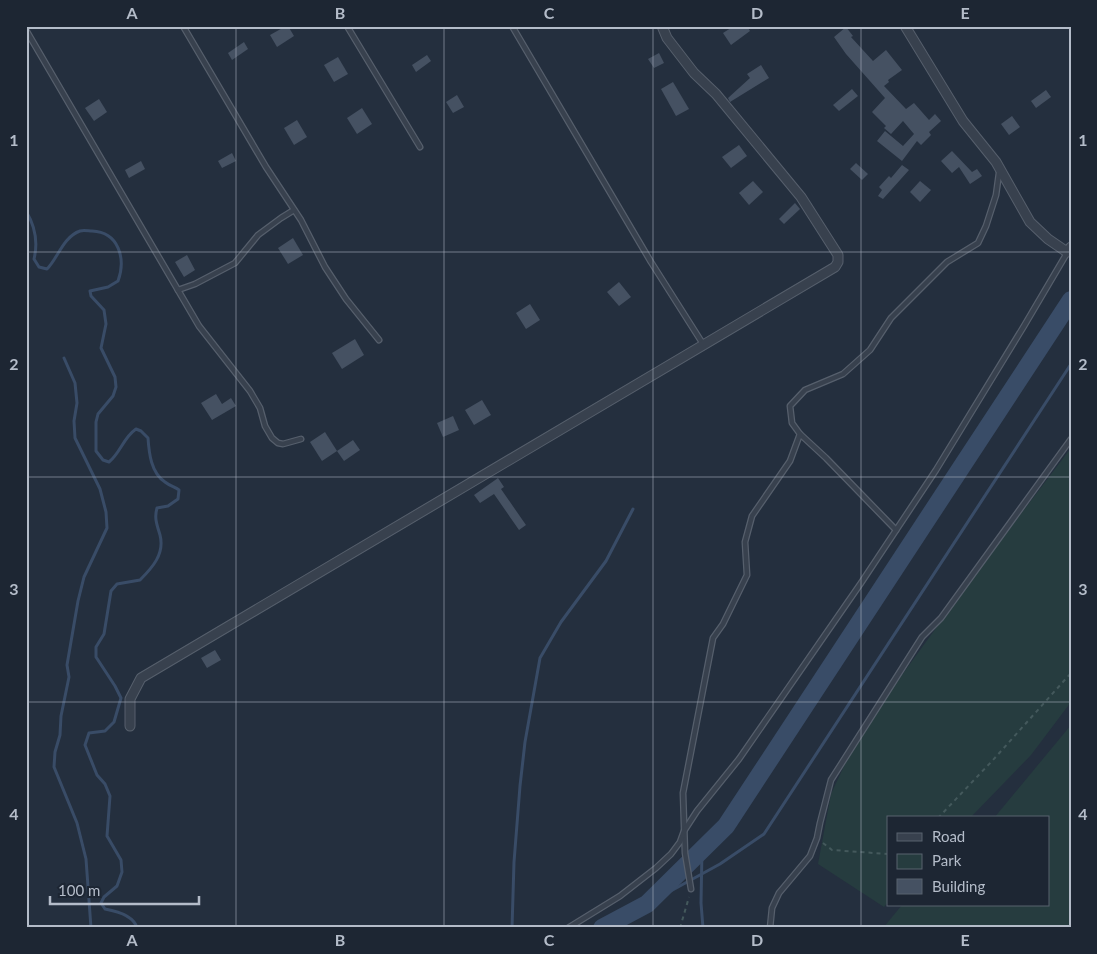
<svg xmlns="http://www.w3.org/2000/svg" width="1097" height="954" font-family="Lato,sans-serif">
<rect width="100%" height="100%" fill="#242f3e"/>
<g fill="#263c3f">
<path d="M1071,448V702L1031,755L970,818H888V902L884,907L818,864L831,794L859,734L979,569Z"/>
<path d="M1071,725V928H883L902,905H1048V818H994Z"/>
</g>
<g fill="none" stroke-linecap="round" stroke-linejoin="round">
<g stroke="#394c67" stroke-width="3">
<path d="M26,211C35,226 38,243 34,259L39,267L47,269C58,258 63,237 80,231C83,230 89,231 92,231C119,232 126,259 118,281L108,287L90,291L91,296L104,310L106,324L101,348L115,377L116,387L113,396L98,414L96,422V451L103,460L109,462C121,452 123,438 136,429L141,431L148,438C149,453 151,473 165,482C170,486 175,487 179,490L178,499L168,506L157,508C154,518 157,525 160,535C165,554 152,568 140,580L117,584L111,591L104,634L96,647V657L115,686L121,698L114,722L105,731L89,733L85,745L97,775L105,784L110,796L107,836L121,860L122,872L117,886L104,897L101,903L105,909C116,911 134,916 137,928"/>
<path d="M64,358L75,383L77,403L74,421L75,438L100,489L106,512L107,528L84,577L78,601L67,665L69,677L61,716L60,735L55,752L54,767L77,823L86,859L91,928"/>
<path d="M702,850L701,903L703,928"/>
<path d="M647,904L720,864L764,834L1071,364"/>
<path d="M512,928L514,862L520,786L525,742L540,658L561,622L606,561L633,509"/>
</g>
<path stroke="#394c67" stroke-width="18" d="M602,928L647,904L726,826L1071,300"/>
</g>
<g fill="#455162">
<path d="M286,26H288L294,36L277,47L270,35Z"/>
<path d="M734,26H747L750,31L731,45L723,33Z"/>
<path d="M846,27L853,36L851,37L873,61L886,50L902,70L888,80L889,82L884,86L906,109L914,103L929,120L935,114L941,121L929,132L931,135L921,145L917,141L902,161L877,141L885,131L903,146L914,134L903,121L891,134L884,128L886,126L872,112L885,98L846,54L834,37Z"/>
<path d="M244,42L248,49L232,60L228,53Z"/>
<path d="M659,53L664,63L654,68L648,59Z"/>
<path d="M427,55L431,61L416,72L412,65Z"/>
<path d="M338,57L348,74L334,82L324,65Z"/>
<path d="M761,65L769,78L730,102L728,98L750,78L747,74Z"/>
<path d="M673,82L689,109L676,116L661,89Z"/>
<path d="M852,89L858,96L839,111L833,105Z"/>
<path d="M1046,90L1051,97L1036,108L1031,101Z"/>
<path d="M457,95L464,107L453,113L446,102Z"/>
<path d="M99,99L107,112L94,121L85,108Z"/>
<path d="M362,108L372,124L357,134L347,118Z"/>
<path d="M1012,116L1020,127L1009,135L1001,124Z"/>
<path d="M297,120L307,137L294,145L284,128Z"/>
<path d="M739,145L747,156L731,168L722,157Z"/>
<path d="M952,151L972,172L977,169L982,176L970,184L959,167L952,173L941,161Z"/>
<path d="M232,153L236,161L222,168L218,161Z"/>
<path d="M141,161L145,169L129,178L125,170Z"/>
<path d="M856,163L868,174L862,180L850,169Z"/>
<path d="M902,165L909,170L883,199L878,196L882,190L879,187L889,176L891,178Z"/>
<path d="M753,181L763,192L749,205L739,193Z"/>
<path d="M920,181L931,190L920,202L910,192Z"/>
<path d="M795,203L800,209L784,224L779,219Z"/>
<path d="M293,238L303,255L288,264L278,248Z"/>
<path d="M187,255L195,270L184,277L175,262Z"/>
<path d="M619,282L631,297L619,306L607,292Z"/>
<path d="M530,304L540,320L526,329L516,313Z"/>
<path d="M355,339L364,355L342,369L332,353Z"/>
<path d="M216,394L222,404L231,398L236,406L212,420L201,403Z"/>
<path d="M482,400L491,415L474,425L465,410Z"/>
<path d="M453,416L459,430L443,437L437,423Z"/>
<path d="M325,432L337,451L322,461L310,442Z"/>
<path d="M353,440L360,450L344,461L337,451Z"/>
<path d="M498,478L504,487L501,489L526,525L519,530L494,494L480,503L474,495Z"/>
<path d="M215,650L221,660L207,668L201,658Z"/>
</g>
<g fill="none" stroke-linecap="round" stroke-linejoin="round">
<g stroke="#565f6c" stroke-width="7">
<g id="service">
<path d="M183,26L266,167L301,220L325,267L346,299L379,340"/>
<path d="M347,26L420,147"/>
<path d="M512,26L651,262L703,344"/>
<path d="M26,30L199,326L250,391L260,408L265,426L272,438L278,443L283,444L301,439"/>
<path d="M178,290L195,284L235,263L258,235L281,218L294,210"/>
<path d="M896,530L826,458L800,434L792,423L790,406L805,390L843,374L870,350L891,318L947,262L978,243L986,226L996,195L999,173"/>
<path d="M691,889L685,853L683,793L713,638L723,624L747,575L745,542L752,516L790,461L800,434"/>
<path d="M568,928L620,896L656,868L671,854L680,842L684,831L697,811L739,759L861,583L936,470L1024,326L1067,253"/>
<path d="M770,928L772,908L779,893L810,856L817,838L820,823L831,780L922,637L941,618L1071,439"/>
</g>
</g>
<g stroke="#565f6c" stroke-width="11">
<g id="minor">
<path d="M905,26L963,121L996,162L1030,222L1048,239L1067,252L1071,247"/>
<path d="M130,726V699L141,678L835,267L838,262V255L801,197L716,94L694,73L667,38L662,26"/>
</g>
</g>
<g stroke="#44595c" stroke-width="2" stroke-dasharray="4 4" stroke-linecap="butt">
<path d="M938,818L993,760L1071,673"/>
<path d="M823,843L832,850L888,854"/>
<path d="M680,928L689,897"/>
</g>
<use href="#service" stroke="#38414e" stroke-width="4.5"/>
<use href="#minor" stroke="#38414e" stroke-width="9"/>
</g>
<path fill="none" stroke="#b4bcc9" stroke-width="1" stroke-opacity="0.55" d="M236,26V928M444,26V928M653,26V928M861,26V928M26,252H1071M26,477H1071M26,702H1071"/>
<rect width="1097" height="954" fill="none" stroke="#1d2633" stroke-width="55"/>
<rect x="887" y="816" width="162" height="90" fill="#1d2633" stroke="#59626f"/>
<rect x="897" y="833" width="25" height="8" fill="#38414e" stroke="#59626f"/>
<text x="932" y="842" font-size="15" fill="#b4bcc9">Road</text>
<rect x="897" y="854" width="25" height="15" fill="#263c3f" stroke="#59626f"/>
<text x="932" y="866" font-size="15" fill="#b4bcc9">Park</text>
<rect x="897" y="879" width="25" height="15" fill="#455162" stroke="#59626f"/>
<text x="932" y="892" font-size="15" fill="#b4bcc9">Building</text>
<path d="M50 896v8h149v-8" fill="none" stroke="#b4bcc9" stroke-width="2.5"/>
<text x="58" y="896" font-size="15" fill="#b4bcc9" stroke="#1d2633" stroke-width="4" paint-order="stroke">100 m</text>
<rect x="28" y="28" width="1042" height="898" fill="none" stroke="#b4bcc9" stroke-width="2"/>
<g font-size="16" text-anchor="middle" font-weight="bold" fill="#b4bcc9">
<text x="132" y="19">A</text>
<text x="340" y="19">B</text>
<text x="549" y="19">C</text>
<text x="757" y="19">D</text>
<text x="965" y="19">E</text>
<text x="14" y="146">1</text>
<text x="1083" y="146">1</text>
<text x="14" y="370">2</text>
<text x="1083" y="370">2</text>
<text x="14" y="595">3</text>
<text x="1083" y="595">3</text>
<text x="14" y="820">4</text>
<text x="1083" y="820">4</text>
<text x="132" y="946">A</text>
<text x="340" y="946">B</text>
<text x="549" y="946">C</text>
<text x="757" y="946">D</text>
<text x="965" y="946">E</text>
</g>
</svg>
